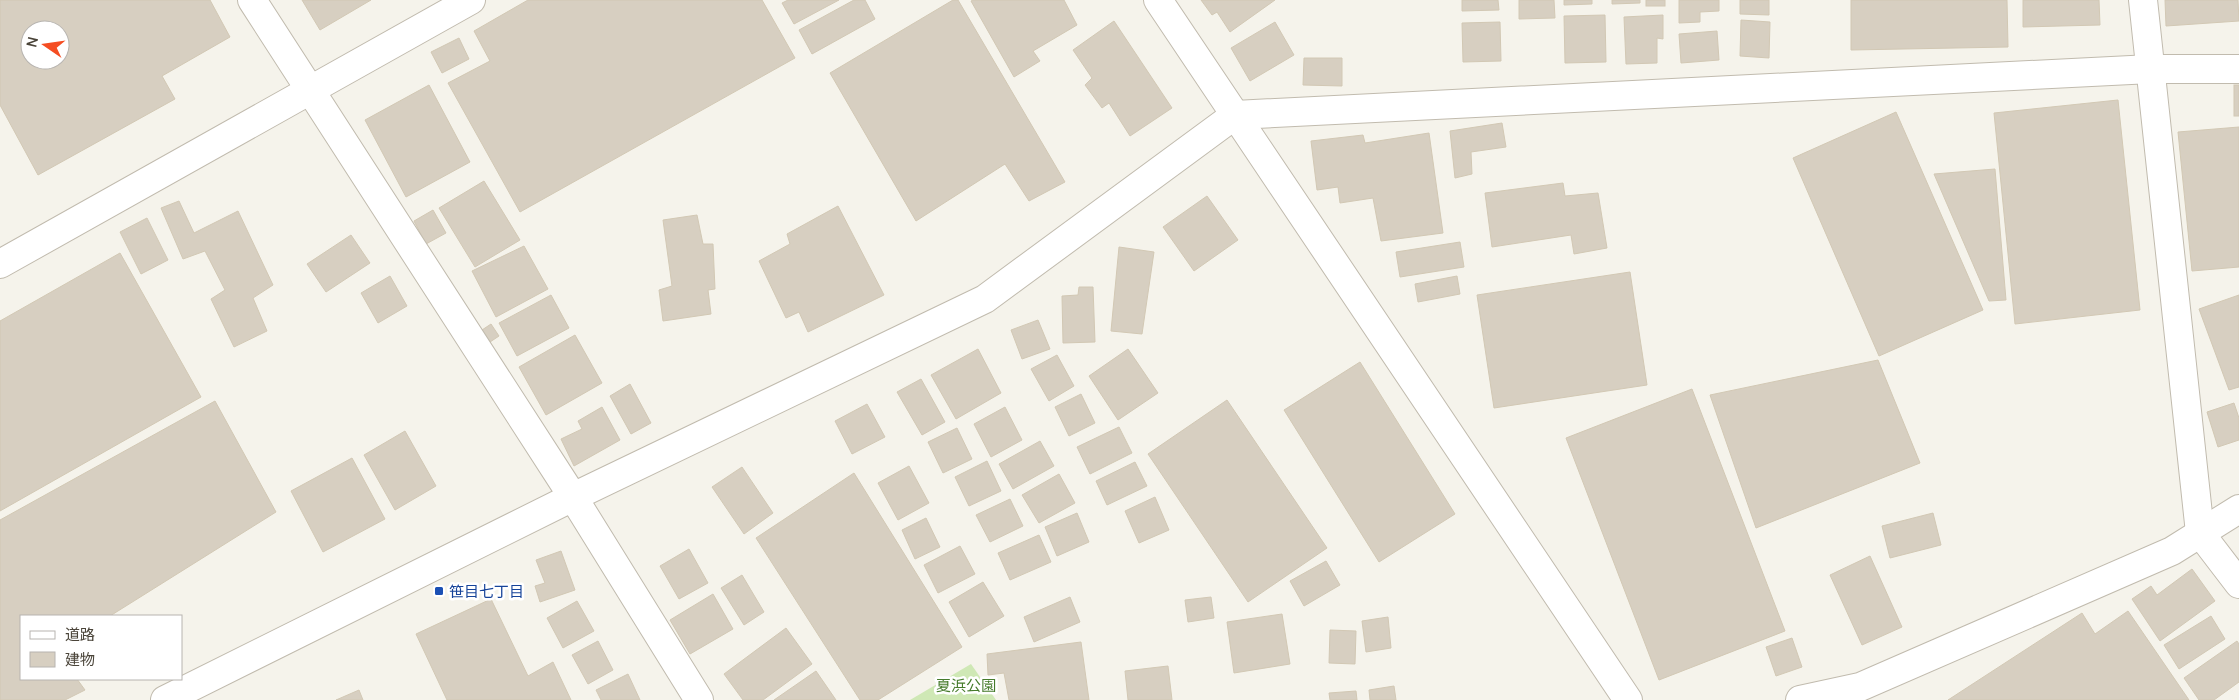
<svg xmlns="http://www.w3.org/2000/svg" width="2239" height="700" font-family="Manrope,'Noto Sans JP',sans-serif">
<rect width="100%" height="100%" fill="#f5f3eb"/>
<path fill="#cfe8b5" d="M971,664L996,700H910Z"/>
<g fill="#d7cfc1" stroke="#d2c8b4" fill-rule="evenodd">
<path d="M0,0H210L230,37L162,76L175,99L38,175L0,105ZM30,30H60V60H30Z"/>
<path d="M302,0H371L320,30Z"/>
<path d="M528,0H762L795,58L520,212L448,83L490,61L474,31Z"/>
<path d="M788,0H839L794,24L782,3Z"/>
<path d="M854,0H865L875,19L812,54L799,30Z"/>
<path d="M953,0H958L1065,182L1029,201L1005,164L916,221L830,73Z"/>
<path d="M973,0H1064L1077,25L1033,51L1040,61L1014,77L971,1Z"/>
<path d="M1201,0H1275L1230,32L1217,12L1212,15Z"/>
<path d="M1462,0H1498L1499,10L1462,11Z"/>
<path d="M1519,0H1554L1555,18L1519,19Z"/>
<path d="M1564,0H1592V4L1564,5Z"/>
<path d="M1612,0H1640V3L1612,4Z"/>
<rect x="1646" y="0" width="19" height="6"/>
<path d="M1679,0H1719V11L1700,12V22L1679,23Z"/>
<path d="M1740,0H1769V15L1740,14Z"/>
<path d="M1851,0H2007L2008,47L1851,50Z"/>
<path d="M2023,0H2099L2100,25L2023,27Z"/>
<path d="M2165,0H2238L2239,21L2166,26Z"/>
<path d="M1605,15L1606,62L1565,63L1564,16Z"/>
<path d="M1663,15V39L1657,38V63L1626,64L1624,17Z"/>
<path d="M1741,20L1770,22L1769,58L1740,56Z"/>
<path d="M1114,21L1172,108L1130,136L1109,103L1102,108L1085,85L1092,78L1073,50Z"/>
<path d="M1275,22L1294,55L1250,81L1231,48Z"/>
<path d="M1500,22L1501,61L1463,62L1462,23Z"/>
<path d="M1717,31L1719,60L1681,63L1679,34Z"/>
<path d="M459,38L469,59L442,73L431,52Z"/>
<path d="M1304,58H1342V86L1303,85Z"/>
<path d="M429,85L470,162L406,197L365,120Z"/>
<rect x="2234" y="85" width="5" height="31"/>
<path d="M2118,100L2140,310L2015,324L1994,113Z"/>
<path d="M1896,112L1983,310L1879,356L1793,158Z"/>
<path d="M1502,123L1506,147L1471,152L1472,174L1455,178L1450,131Z"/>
<path d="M2239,127V267L2192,271L2178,132Z"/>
<path d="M1429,133L1443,233L1381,241L1373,198L1340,203L1338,187L1317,190L1311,141L1363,135L1365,143Z"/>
<path d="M1995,169L2006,300L1989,301L1934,174Z"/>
<path d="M484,181L520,240L475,267L439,208Z"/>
<path d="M1563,183L1565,196L1598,193L1607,248L1574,254L1571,235L1492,247L1485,193Z"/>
<path d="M1207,196L1238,240L1194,271L1163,227Z"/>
<path d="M179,201L194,233L238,211L273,285L253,298L267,331L234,347L211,299L225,290L205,251L183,259L161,208Z"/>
<path d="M838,206L884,295L808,332L799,312L786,318L759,261L790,244L787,234Z"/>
<path d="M433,210L446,233L426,244L414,221Z"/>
<path d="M697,215L703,244H713L715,289L708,290L711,314L663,321L659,290L672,286L663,220Z"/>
<path d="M147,218L168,260L141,274L120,232Z"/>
<path d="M351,235L370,263L326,292L307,264Z"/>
<path d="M1460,242L1464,267L1400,277L1396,252Z"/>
<path d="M524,246L548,289L496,317L472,271Z"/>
<path d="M1119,247L1154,252L1142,334L1111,331Z"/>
<path d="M120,253L201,397L0,511V321Z"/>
<path d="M1630,272L1647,385L1494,408L1477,295Z"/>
<path d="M390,276L407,306L378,323L361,293Z"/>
<path d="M1457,276L1460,294L1418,302L1415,284Z"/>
<path d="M1079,287H1093L1095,342L1063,343L1062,296L1078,295Z"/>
<path d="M551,295L569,328L517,356L499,323Z"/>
<path d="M2239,295V387L2229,390L2199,309Z"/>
<path d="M1038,320L1050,349L1022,359L1011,330Z"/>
<path d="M491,324L499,336L487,344L479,332Z"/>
<path d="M575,335L602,383L546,415L519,367Z"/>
<path d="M978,349L1001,393L956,419L931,375Z"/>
<path d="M1128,349L1158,393L1118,420L1089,376Z"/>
<path d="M1057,355L1074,386L1049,401L1031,369Z"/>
<path d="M1878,360L1920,463L1756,528L1710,395Z"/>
<path d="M1360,362L1455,514L1379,562L1284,410Z"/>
<path d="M921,379L945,422L922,435L897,392Z"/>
<path d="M630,384L651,423L631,434L610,396Z"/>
<path d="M1692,389L1785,631L1659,680L1566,438Z"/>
<path d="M1081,394L1095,423L1069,436L1055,407Z"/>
<path d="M1227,400L1327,548L1248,602L1148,454Z"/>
<path d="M215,401L276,512L110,616H21V679H77L85,690L65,700H0V520Z"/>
<path d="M2234,403L2239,418V440L2218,447L2207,412Z"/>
<path d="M867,404L885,437L852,454L835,421Z"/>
<path d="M602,407L620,440L574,466L561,439L582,429L578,421Z"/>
<path d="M1005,407L1022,440L991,457L974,424Z"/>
<path d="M1119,427L1132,453L1090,474L1077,447Z"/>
<path d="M957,428L972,459L943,473L928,442Z"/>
<path d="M405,431L436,486L395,510L364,455Z"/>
<path d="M1040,441L1054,466L1013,489L999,464Z"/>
<path d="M352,458L385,519L323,552L291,491Z"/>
<path d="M987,461L1001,491L969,506L955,477Z"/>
<path d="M1135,462L1147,486L1107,505L1096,481Z"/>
<path d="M909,466L929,503L898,520L878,483Z"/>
<path d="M742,467L773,513L744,534L712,487Z"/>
<path d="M854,473L962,647L878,700H860L756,538Z"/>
<path d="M1059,474L1075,503L1039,523L1022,495Z"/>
<path d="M1155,497L1169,530L1139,543L1125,511Z"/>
<path d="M1010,499L1023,526L990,542L976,515Z"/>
<path d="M1077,513L1089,542L1057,556L1045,527Z"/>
<path d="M1933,513L1941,545L1890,558L1882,526Z"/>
<path d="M926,518L940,547L915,559L902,530Z"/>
<path d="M1039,535L1051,562L1010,580L998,553Z"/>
<path d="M960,546L975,574L938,593L924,565Z"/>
<path d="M689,549L708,583L679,599L660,566Z"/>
<path d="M561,551L575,590L540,602L535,586L545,583L536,560Z"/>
<path d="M1870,556L1902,627L1862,645L1830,575Z"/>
<path d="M1326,561L1340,585L1304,606L1290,581Z"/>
<path d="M2192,569L2215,601L2160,641L2132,599L2151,586L2157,595Z"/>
<path d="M742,575L764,612L744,625L721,588Z"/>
<path d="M983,582L1004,616L969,637L949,602Z"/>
<path d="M713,594L733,629L690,654L670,620Z"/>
<path d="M1070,597L1080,622L1034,642L1024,617Z"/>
<path d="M1211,597L1214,618L1188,622L1185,600Z"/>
<path d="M491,599L528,676L553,662L571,700H447L416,634Z"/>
<path d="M577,601L594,631L563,648L547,618Z"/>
<path d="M2128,611L2189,700H1948L2082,613L2095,634Z"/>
<path d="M1282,614L1290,664L1234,673L1227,622Z"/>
<path d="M2211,616L2225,639L2179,669L2164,645Z"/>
<path d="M1388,617L1391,648L1366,652L1362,621Z"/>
<path d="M786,628L812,664L763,700H743L724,674Z"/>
<path d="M1330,630L1356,631L1355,664L1329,663Z"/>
<path d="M1792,638L1802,667L1776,676L1766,647Z"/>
<path d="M598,641L613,670L588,684L572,655Z"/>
<path d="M2237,641L2239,644V682L2214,700H2199L2184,678Z"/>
<path d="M1081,642L1089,700H1009L1004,673L988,675L987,654Z"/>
<path d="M1168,666L1172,700H1128L1125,671Z"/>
<path d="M816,671L836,700H774Z"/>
<path d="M628,674L640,700H601L596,690Z"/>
<path d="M1394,686L1396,700H1370L1369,690Z"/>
<path d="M359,690L363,700H336Z"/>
<path d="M1356,691L1357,700H1330L1329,693Z"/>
</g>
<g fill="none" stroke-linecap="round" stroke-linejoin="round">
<g stroke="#c1bbae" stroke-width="30">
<g id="minor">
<path d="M252,0L573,497L699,700"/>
<path d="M1158,0L1628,700"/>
<path d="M2143,0L2200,533L2239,584"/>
<path d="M0,264L471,0"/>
<path d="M165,700L573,497L985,299L1235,115L2151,69H2239"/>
<path d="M1800,700L1860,687L2172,551L2239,509"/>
</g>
</g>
<use href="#minor" stroke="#fff" stroke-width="28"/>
</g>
<rect fill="#1a4fb4" stroke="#fff" stroke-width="2" x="434" y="586" width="10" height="10" rx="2.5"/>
<g text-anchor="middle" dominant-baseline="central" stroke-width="5" stroke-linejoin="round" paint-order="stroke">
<g font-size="15" fill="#164399" stroke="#fff" text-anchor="start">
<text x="449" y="591">笹目七丁目</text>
</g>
<g font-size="15" fill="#467b2c" stroke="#fff">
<text x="966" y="685">夏浜公園</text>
</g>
</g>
<rect x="20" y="615" width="162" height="65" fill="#ffffff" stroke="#b7b4b0"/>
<rect x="30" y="631" width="25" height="8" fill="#ffffff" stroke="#b7b4b0"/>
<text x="65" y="640" font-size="15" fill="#4a4439">道路</text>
<rect x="30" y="652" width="25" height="15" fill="#d7cfc1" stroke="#b7b4b0"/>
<text x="65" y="665" font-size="15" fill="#4a4439">建物</text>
<g transform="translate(45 45) rotate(283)"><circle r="24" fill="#ffffff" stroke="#b7b4b0"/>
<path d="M0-4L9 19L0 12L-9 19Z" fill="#f54d22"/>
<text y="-8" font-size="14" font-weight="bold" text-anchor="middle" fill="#4a4439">N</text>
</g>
</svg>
